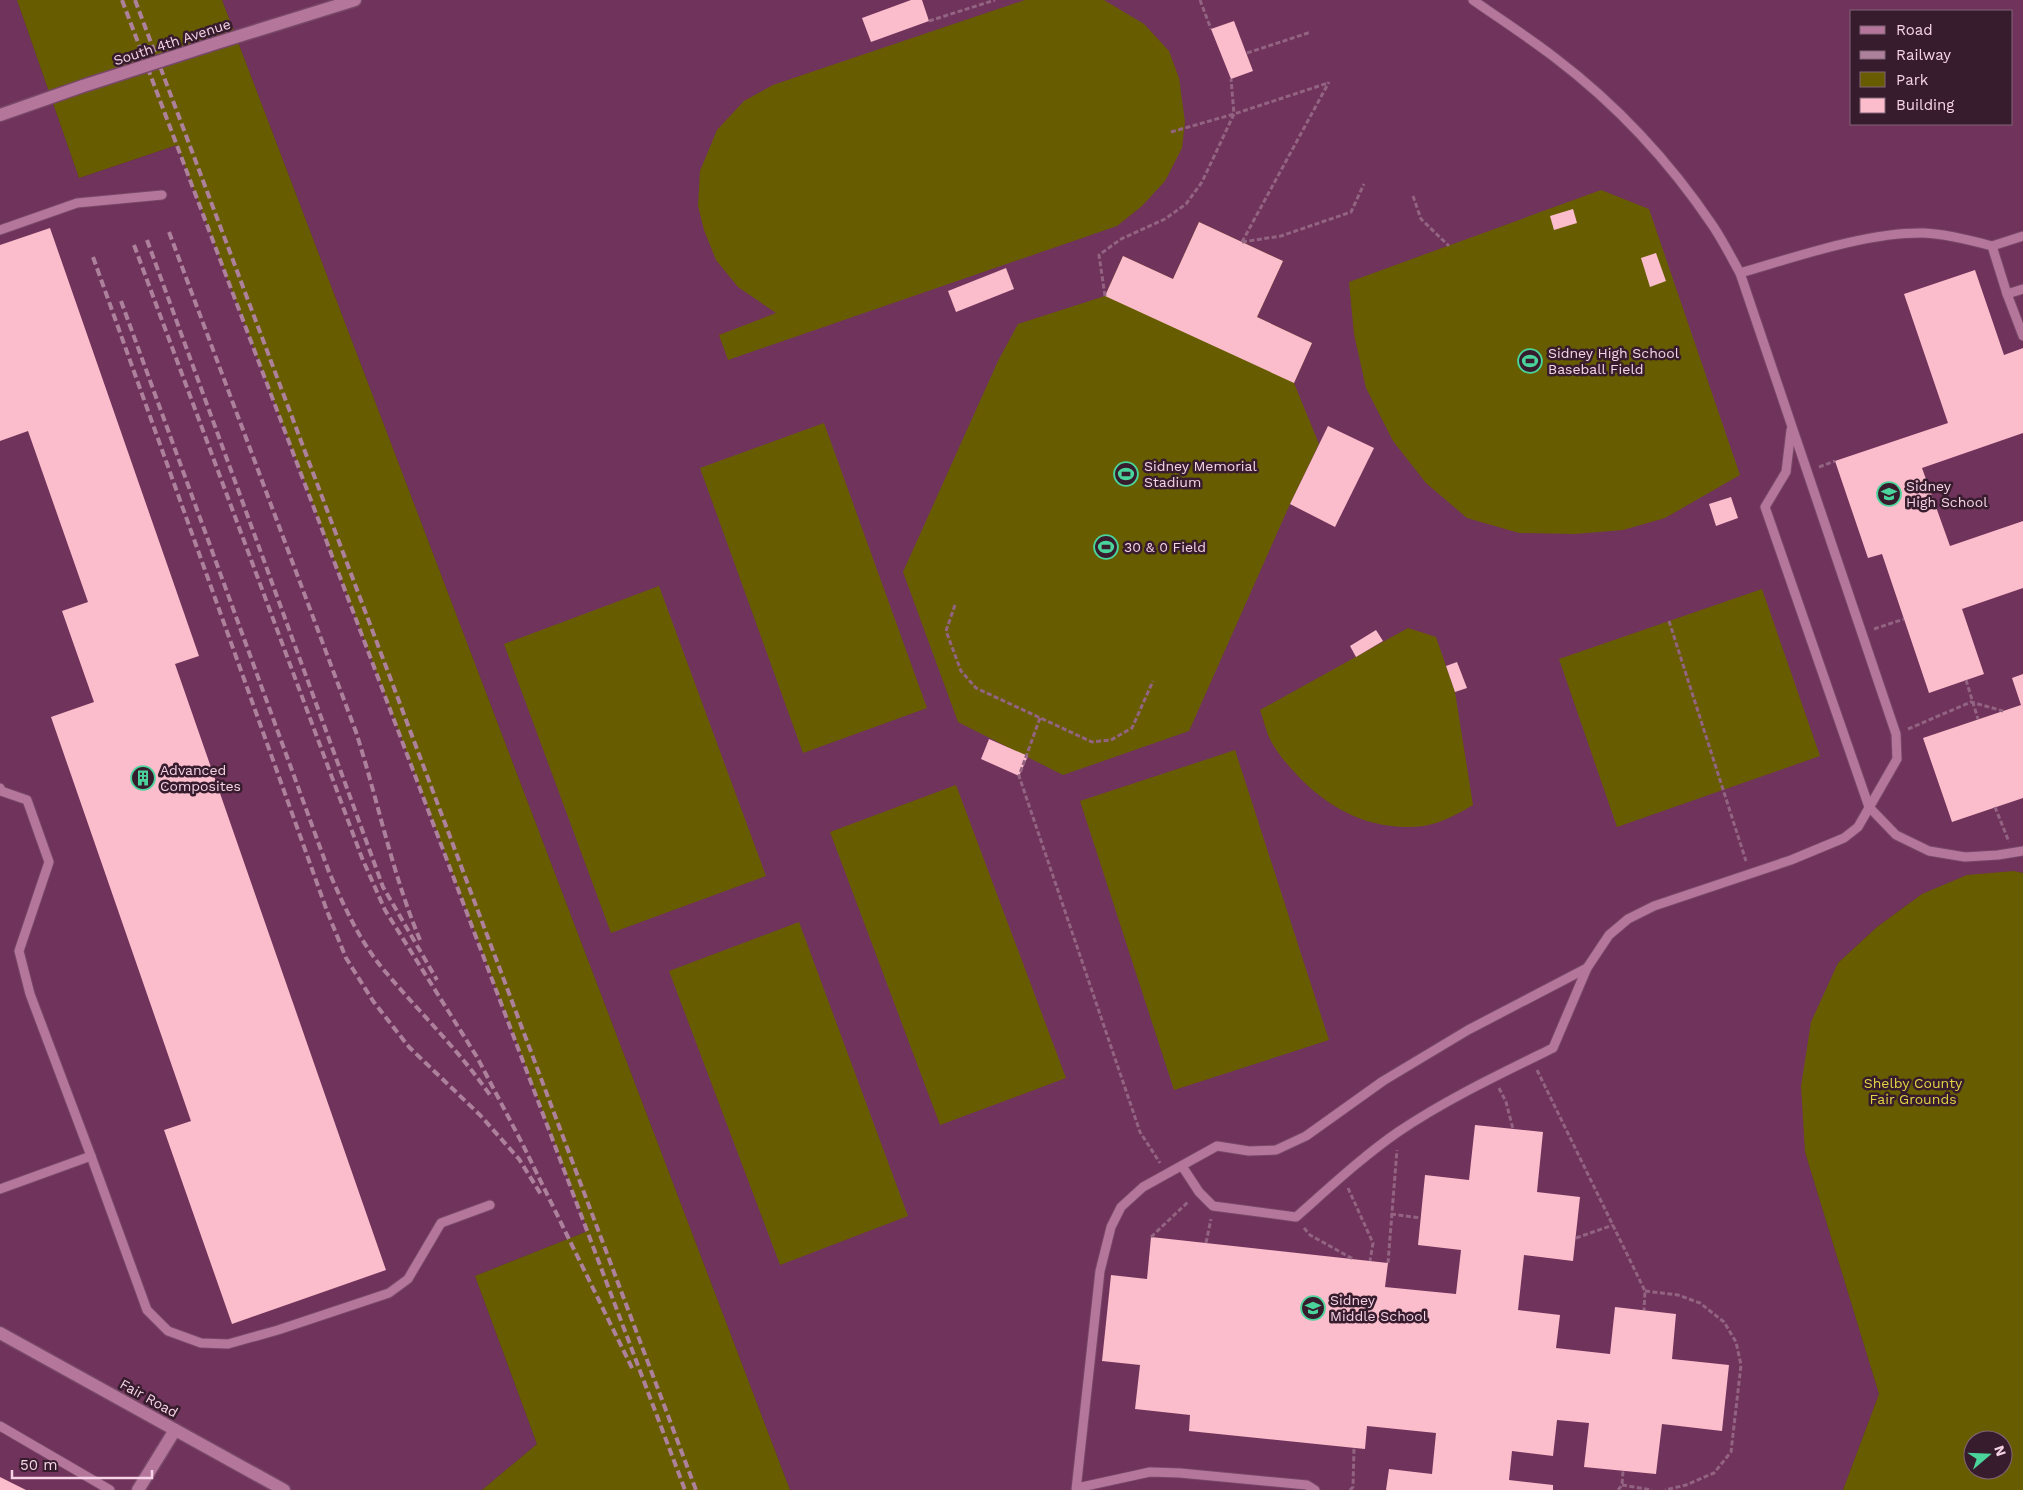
<svg xmlns="http://www.w3.org/2000/svg" width="2023" height="1490" font-family="'Work Sans',sans-serif">
<rect width="100%" height="100%" fill="#60284d"/>
<g fill="#70335b" fill-rule="evenodd">
<path d="M0,0H17L79,178L177,145L588,1231L475,1276L537,1444L482,1490H0Z"/>
<path d="M222,0H2023V873L2014,871L1922,894L1877,927L1838,963L1805,1152L1879,1394L1843,1490H790ZM1852,11H2012V124H1852Z"/>
</g>
<g fill="#675d00" fill-rule="evenodd">
<path d="M17,0H222L790,1490H482L537,1444L475,1276L588,1231L177,145L79,178Z"/>
<path d="M1025,0H1104L1144,24L1169,51L1179,78L1185,122L1182,148L1165,181L1142,206L1117,226L728,360L719,335L776,313L738,287L716,260L704,230L698,206L700,171L717,130L744,101L773,85Z"/>
<path d="M1601,190L1649,209L1740,475L1665,518L1623,530L1575,534L1519,533L1467,518L1426,483L1393,441L1366,388L1354,334L1349,282Z"/>
<path d="M1199,222L1283,261L1257,317L1312,343L1294,383L1319,444L1290,504L1189,731L1063,775L958,722L903,572L998,361L1018,324L1105,296L1123,256L1173,279Z"/>
<path d="M824,423L927,708L803,753L700,468Z"/>
<path d="M659,586L766,876L611,933L504,644Z"/>
<path d="M1762,589L1820,756L1617,827L1559,659Z"/>
<path d="M1408,628L1436,637L1455,692L1473,805C1458,814 1441,823 1424,826C1374,832 1331,811 1297,775C1286,763 1275,751 1268,735C1265,727 1263,718 1260,710Z"/>
<path d="M1235,750L1329,1040L1174,1090L1080,801Z"/>
<path d="M956,785L1066,1078L940,1125L830,832Z"/>
<path d="M2014,871L2023,873V1490H1843L1879,1394L1805,1152L1801,1086L1811,1022L1838,963L1877,927L1922,894L1967,875ZM1973,1440H2003V1470H1973Z"/>
<path d="M799,922L908,1216L780,1265L669,971Z"/>
</g>
<g fill="#fbbccb">
<path d="M911,0H922L929,21L871,42L862,18Z"/>
<path d="M1234,21L1253,71L1231,79L1211,29Z"/>
<path d="M1573,209L1577,223L1554,230L1550,216Z"/>
<path d="M1199,222L1283,261L1257,317L1312,343L1294,383L1105,296L1123,256L1173,279Z"/>
<path d="M50,228L199,656L175,664L386,1270L232,1324L164,1130L191,1121L51,717L94,702L62,611L88,602L28,431L0,441V245Z"/>
<path d="M1656,253L1666,281L1650,287L1641,258Z"/>
<path d="M1006,268L1014,289L956,312L948,291Z"/>
<path d="M1975,270L2004,355L2023,348V433L1922,468L1950,546L2023,521V588L1962,609L1984,674L1929,693L1882,554L1868,558L1835,461L1948,423L1904,294Z"/>
<path d="M1328,426L1374,448L1335,527L1290,504Z"/>
<path d="M1731,497L1738,518L1716,526L1709,504Z"/>
<path d="M1376,630L1383,641L1356,657L1350,646Z"/>
<path d="M1457,662L1467,688L1455,692L1446,666Z"/>
<path d="M2023,674V798L1952,822L1923,738L2021,705L2012,678Z"/>
<path d="M989,739L1028,756L1019,776L981,759Z"/>
<path d="M1475,1125L1543,1132L1537,1192L1580,1197L1573,1261L1524,1255L1518,1310L1560,1315L1556,1348L1610,1354L1615,1307L1676,1314L1672,1359L1729,1365L1722,1431L1662,1424L1656,1474L1584,1467L1589,1423L1557,1420L1553,1456L1512,1451L1509,1480L1553,1485V1490H1386L1389,1469L1432,1474L1436,1433L1367,1426L1365,1449L1189,1431L1190,1415L1135,1409L1140,1365L1102,1361L1111,1275L1147,1279L1151,1237L1388,1263L1385,1287L1456,1294L1461,1250L1418,1245L1425,1175L1469,1180Z"/>
<path d="M0,1477L26,1490H0Z"/>
</g>
<g fill="none" stroke-linecap="round" stroke-linejoin="round">
<g stroke="#784868" stroke-width="11">
<g id="service">
<path d="M0,230L77,203L162,195"/>
<path d="M1992,246L2023,236"/>
<path d="M1740,273C1796,257 1866,232 1924,233C1947,234 1970,240 1992,246L2007,294L2023,289"/>
<path d="M2007,294L2023,336"/>
<path d="M1791,430L1786,472L1765,507L1869,807L1896,835L1929,851L1965,857L1998,855L2023,851"/>
<path d="M0,788L1,791L27,800L49,862L19,951L30,994L91,1156L0,1189"/>
<path d="M91,1156L147,1310L168,1331L201,1343L228,1344L278,1330L389,1293L408,1279L441,1223L490,1205"/>
<path d="M1182,1166L1199,1192L1213,1206L1296,1217C1329,1188 1362,1157 1398,1132C1447,1099 1500,1074 1553,1048L1587,968L1609,935L1628,919L1654,906L1791,860L1844,838L1858,827L1897,759L1896,734L1740,273C1731,257 1723,241 1713,226C1670,162 1616,104 1554,57C1528,37 1500,19 1473,0"/>
<path d="M0,1426L110,1490"/>
<path d="M1077,1488L1150,1472L1180,1473L1307,1485L1315,1490"/>
<path d="M1076,1490L1100,1271L1111,1227L1121,1207L1143,1187L1217,1146L1249,1151L1276,1150L1306,1136L1383,1081L1468,1030L1587,968"/>
</g>
</g>
<g stroke="#784868" stroke-width="15">
<path id="minor" d="M138,1490L175,1430"/>
</g>
<g stroke="#784868" stroke-width="15">
<g id="tertiary">
<path d="M207,46L355,0"/>
<path d="M0,115L83,86"/>
</g>
</g>
<g stroke="#784868" stroke-width="15">
<path id="secondary" d="M0,1333L284,1490"/>
</g>
<g stroke="#936382" stroke-width="3" stroke-dasharray="5 2.5" stroke-linecap="butt">
<path d="M1200,0L1211,29"/>
<path d="M929,21L995,0"/>
<path d="M1247,53L1311,32"/>
<path d="M1171,132L1234,114L1328,83"/>
<path d="M1413,196L1421,219L1449,246"/>
<path d="M1242,242L1329,82"/>
<path d="M1242,242L1281,236L1351,212L1364,184"/>
<path d="M1105,296L1099,255L1121,239L1165,219L1186,204L1202,182L1234,114L1231,79"/>
<path d="M1819,467L1835,461"/>
<path d="M955,605L946,631L961,671L976,688L1092,742L1111,740L1132,728L1153,681"/>
<path d="M1669,621L1746,861"/>
<path d="M1874,629L1904,619"/>
<path d="M1966,680L1978,719"/>
<path d="M1040,718L1019,776L1140,1132L1160,1163"/>
<path d="M1908,729L1971,702L2003,711"/>
<path d="M1995,807L2009,842"/>
<path d="M1537,1070L1645,1291L1644,1310"/>
<path d="M1499,1088L1506,1102L1513,1129"/>
<path d="M1348,1188L1373,1243L1370,1261"/>
<path d="M1391,1214L1421,1218"/>
<path d="M1304,1228L1310,1235L1353,1259"/>
<path d="M1151,1237L1189,1201"/>
<path d="M1576,1238L1613,1225"/>
<path d="M1206,1243L1211,1219"/>
<path d="M1388,1263L1397,1150"/>
<path d="M1645,1291L1678,1295L1700,1303L1724,1322L1736,1342L1741,1365L1731,1452L1714,1473L1686,1485L1665,1490"/>
<path d="M1622,1485L1652,1490"/>
<path d="M1350,1490L1353,1487L1354,1448"/>
<path d="M1618,1490L1622,1485L1623,1471"/>
</g>
<use href="#service" stroke="#b5769c" stroke-width="9"/>
<use href="#minor" stroke="#b5769c" stroke-width="12"/>
<use href="#tertiary" stroke="#b5769c" stroke-width="12"/>
<use href="#secondary" stroke="#b5769c" stroke-width="12"/>
<g stroke="#ad809c" stroke-width="4" stroke-dasharray="8 4" stroke-linecap="butt">
<path d="M122,0L685,1490"/>
<path d="M135,0L696,1490"/>
<path d="M169,232L356,732C378,801 392,873 420,940"/>
<path d="M147,240L383,887L437,980"/>
<path d="M134,245L362,858L385,910L477,1057L523,1145L633,1370"/>
<path d="M93,257L327,911L346,958L373,1001L409,1047L480,1115L519,1159L542,1196"/>
<path d="M121,301L329,872C344,906 359,940 383,969C419,1012 460,1051 492,1098"/>
</g>
<g stroke="#784868" stroke-width="15" stroke-linecap="butt">
<path id="tertiary-bridge" d="M83,86L207,46"/>
</g>
<use href="#tertiary-bridge" stroke="#b5769c" stroke-width="12"/>
</g>
<defs>
<g id="stadium-ring" transform="scale(1.25)"><circle r="9.5" fill="#361c2c" stroke="#4ad49c" stroke-width="1.5"/><path d="M0-5a6.5 5 0 1 0 0 10a6.5 5 0 1 0 0-10ZM-3.5-1.8h7v3.6h-7Z" fill="#4ad49c"/></g>
<g id="school-ring" transform="scale(1.25)"><circle r="9.5" fill="#361c2c" stroke="#4ad49c" stroke-width="1.5"/><path d="M0-5L7-2L0 1L-7-2ZM-4 1L0 2.5L4 1V4Q0 6-4 4Z" fill="#4ad49c"/></g>
<g id="building-ring" transform="scale(1.25)"><circle r="9.5" fill="#361c2c" stroke="#4ad49c" stroke-width="1.5"/><path d="M-4-6H4V6H1V3H-1V6H-4ZM-2.5-4.3h1.7v1.8h-1.7ZM.8-4.3h1.7v1.8H.8ZM-2.5-1h1.7V.8h-1.7ZM.8-1h1.7V.8H.8Z" fill="#4ad49c"/></g>
</defs>
<g fill-rule="evenodd">
<use href="#stadium-ring" x="1530" y="361"/>
<use href="#stadium-ring" x="1126" y="474"/>
<use href="#school-ring" x="1889" y="494"/>
<use href="#stadium-ring" x="1106" y="547"/>
<use href="#building-ring" x="143" y="778"/>
<use href="#school-ring" x="1313" y="1308"/>
</g>
<g text-anchor="middle" dominant-baseline="central" stroke-width="5" stroke-linejoin="round" paint-order="stroke">
<g font-size="14" fill="#f6d3e7" stroke="#361c2c">
<text transform="translate(172 42) rotate(-18)">South 4th Avenue</text>
<text transform="translate(149 1398) rotate(29)">Fair Road</text>
</g>
<g font-size="14" fill="#f6d3e7" stroke="#361c2c" text-anchor="start">
<text x="1548" y="353">Sidney High School<tspan x="1548" dy="16">Baseball Field</tspan></text>
<text x="1144" y="466">Sidney Memorial<tspan x="1144" dy="16">Stadium</tspan></text>
<text x="1906" y="486">Sidney<tspan x="1906" dy="16">High School</tspan></text>
<text x="1124" y="547">30 &amp; 0 Field</text>
<text x="160" y="770">Advanced<tspan x="160" dy="16">Composites</tspan></text>
<text x="1330" y="1300">Sidney<tspan x="1330" dy="16">Middle School</tspan></text>
</g>
<g font-size="14" fill="#e3d345" stroke="#361c2c">
<text x="1913" y="1083">Shelby County<tspan x="1913" dy="16">Fair Grounds</tspan></text>
</g>
</g>
<rect x="1850" y="10" width="162" height="115" fill="#361c2c" stroke="#836577"/>
<rect x="1860" y="26" width="25" height="8" fill="#b5769c" stroke="#836577"/>
<text x="1896" y="35" font-size="15" fill="#f6d3e7">Road</text>
<rect x="1860" y="51" width="25" height="8" fill="#ad809c" stroke="#836577"/>
<text x="1896" y="60" font-size="15" fill="#f6d3e7">Railway</text>
<rect x="1860" y="72" width="25" height="15" fill="#675d00" stroke="#836577"/>
<text x="1896" y="85" font-size="15" fill="#f6d3e7">Park</text>
<rect x="1860" y="98" width="25" height="15" fill="#fbbccb" stroke="#836577"/>
<text x="1896" y="110" font-size="15" fill="#f6d3e7">Building</text>
<g transform="translate(1988 1455) rotate(71)"><circle r="24" fill="#361c2c" stroke="#836577"/>
<path d="M0-4L9 19L0 12L-9 19Z" fill="#4ad49c"/>
<text y="-8" font-size="14" font-weight="bold" text-anchor="middle" fill="#f6d3e7">N</text>
</g>
<path d="M12 1470v8h140v-8" fill="none" stroke="#f6d3e7" stroke-width="2.5"/>
<text x="20" y="1470" font-size="15" fill="#f6d3e7" stroke="#361c2c" stroke-width="4" paint-order="stroke">50 m</text>
</svg>
